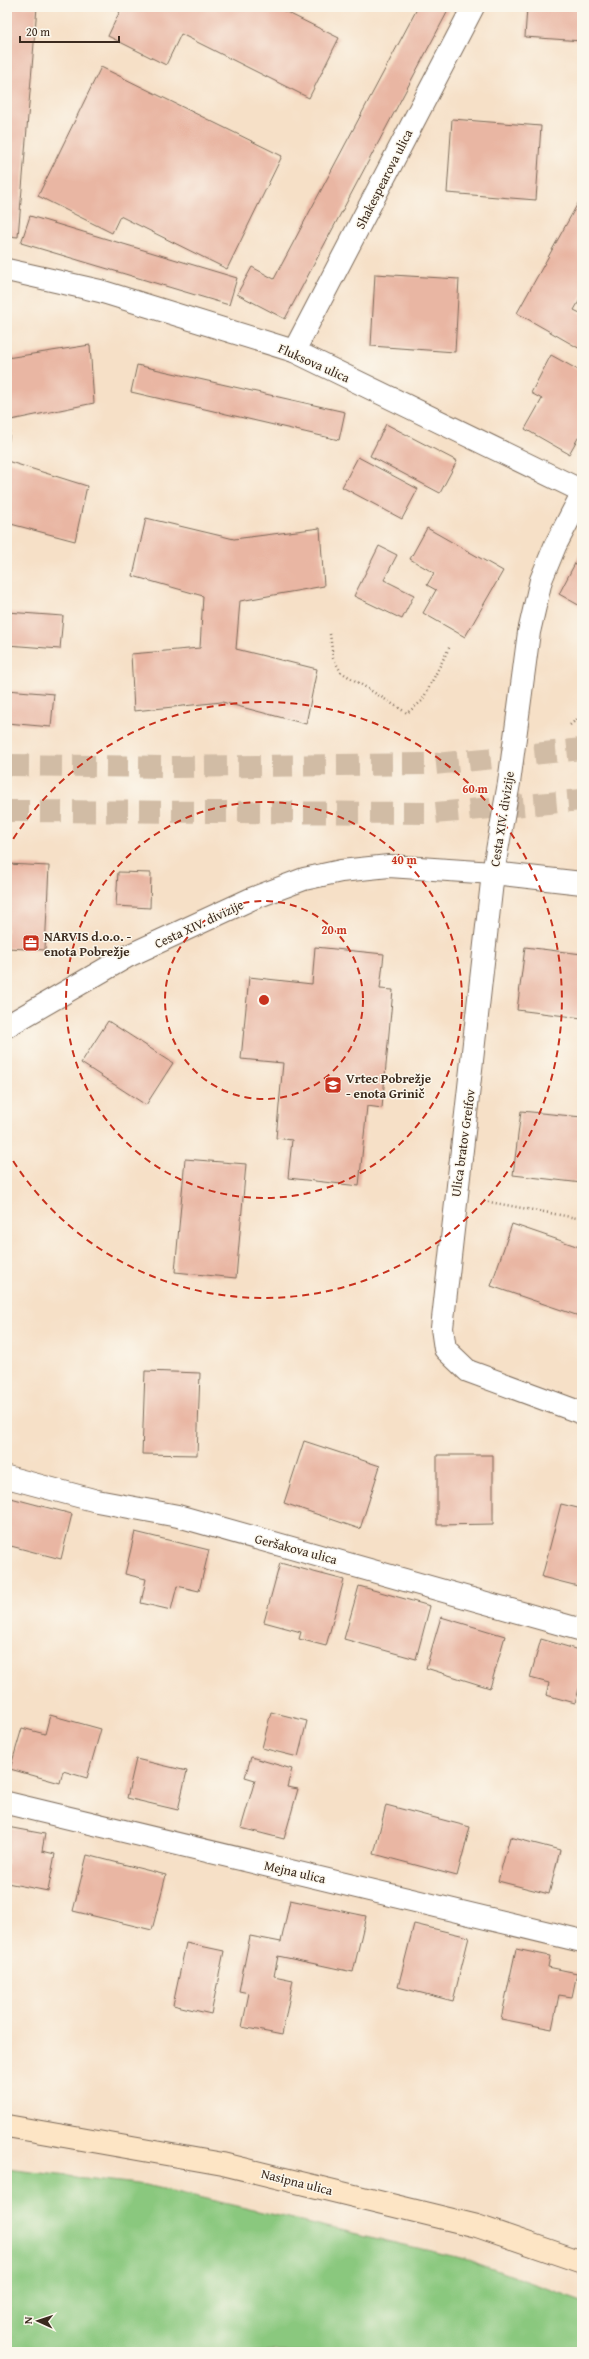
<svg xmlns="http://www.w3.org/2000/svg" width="589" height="2359" font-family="'Gentium Book Plus',serif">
<rect width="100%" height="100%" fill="#fbf7ec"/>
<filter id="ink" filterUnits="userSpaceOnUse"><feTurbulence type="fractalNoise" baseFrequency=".025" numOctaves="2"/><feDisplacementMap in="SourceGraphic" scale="8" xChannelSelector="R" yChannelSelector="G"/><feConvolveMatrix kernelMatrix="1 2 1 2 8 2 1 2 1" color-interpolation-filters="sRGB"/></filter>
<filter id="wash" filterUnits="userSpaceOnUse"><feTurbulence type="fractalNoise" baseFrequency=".012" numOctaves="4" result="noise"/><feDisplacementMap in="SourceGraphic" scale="16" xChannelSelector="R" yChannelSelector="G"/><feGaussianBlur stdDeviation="0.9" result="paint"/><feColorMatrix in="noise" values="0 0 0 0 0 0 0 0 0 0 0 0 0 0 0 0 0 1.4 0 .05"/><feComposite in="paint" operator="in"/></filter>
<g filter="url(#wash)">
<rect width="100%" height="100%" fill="#f6e0c7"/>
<path fill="#8ac87e" stroke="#62794e" d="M7,2169L146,2185L465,2259L582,2301V2352H7Z"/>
<g id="blocks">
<g fill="#e9b6a3">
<path d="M11,7H37L18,237L7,236V56Z"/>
<path d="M122,7H276L339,38L309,98L181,34L166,65L108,36Z"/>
<path d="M418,7H450L285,319L237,294L252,267L274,279Z"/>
<path d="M527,7H582V41L525,37Z"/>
<path d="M101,67L282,156L227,269L120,216L112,233L38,196Z"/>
<path d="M452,119L541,126L536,200L447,193Z"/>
<path d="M582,196V296L574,310L582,314V350L517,313Z"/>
<path d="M30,216L237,278L229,305L21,243Z"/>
<path d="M375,274L459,279L455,352L371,346Z"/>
<path d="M90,345L94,403L11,420L7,456V358Z"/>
<path d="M551,355L582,372V431L569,454L525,429L542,399L531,393Z"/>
<path d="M137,365L345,412L339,440L131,392Z"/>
<path d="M386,424L457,461L440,493L370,456Z"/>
<path d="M358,457L418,489L402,519L342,487Z"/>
<path d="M7,461L87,486L75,541L7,523Z"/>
<path d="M146,518L234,539L320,528L324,586L240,601L236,649L317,669L306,724L222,702L134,711L131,654L200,648L203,596L133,576Z"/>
<path d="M427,528L503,571L465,637L423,613L436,590L427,585L434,573L410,559Z"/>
<path d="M379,546L397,555L384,580L414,595L402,619L354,596Z"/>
<path d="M582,550V607L559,594Z"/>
<path d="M7,612L63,616L60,649L7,645Z"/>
<path d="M7,690L54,694L51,727L7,723Z"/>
<path d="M7,864L49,866L45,950L7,948Z"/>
<path d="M118,872L151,873L150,908L116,906Z"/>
<path d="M315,947L384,954L380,989L393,990L382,1108L367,1106L359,1186L288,1178L292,1140L276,1138L283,1063L241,1059L249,977L312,984Z"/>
<path d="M525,947L582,954V1018L517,1010Z"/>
<path d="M108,1021L173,1063L146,1105L81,1063Z"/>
<path d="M521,1111L582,1117V1183L513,1175Z"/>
<path d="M185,1159L246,1164L236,1278L175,1272Z"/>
<path d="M512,1224L582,1248V1317L491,1286Z"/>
<path d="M145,1371L200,1373L197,1455L142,1454Z"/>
<path d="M304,1441L380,1466L360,1529L284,1503Z"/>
<path d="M437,1455H493V1524L437,1525Z"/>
<path d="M7,1497L72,1514L61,1559L7,1545Z"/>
<path d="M561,1504L582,1509V1587L542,1577Z"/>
<path d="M135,1532L209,1550L199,1591L177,1586L171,1610L141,1603L146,1579L125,1574Z"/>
<path d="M280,1563L344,1580L326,1646L299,1639L301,1632L264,1622Z"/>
<path d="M359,1586L430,1606L416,1659L344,1639Z"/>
<path d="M441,1617L505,1636L490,1688L426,1668Z"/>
<path d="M541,1639L582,1651V1679L575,1703L546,1695L549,1683L530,1678Z"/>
<path d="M271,1712L307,1721L298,1757L262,1748Z"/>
<path d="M50,1715L101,1729L87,1778L63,1771L60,1783L10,1769L22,1728L45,1734Z"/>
<path d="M251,1757L292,1769L287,1787L298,1789L284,1839L241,1828L255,1780L245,1777Z"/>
<path d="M136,1759L187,1771L178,1810L127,1798Z"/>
<path d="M386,1805L470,1827L457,1876L374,1854Z"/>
<path d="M7,1827L45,1834L42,1851L55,1854L48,1891L7,1883Z"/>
<path d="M510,1837L560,1850L549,1894L498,1881Z"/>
<path d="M87,1855L166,1875L152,1930L73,1911Z"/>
<path d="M290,1900L366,1916L353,1972L278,1956L274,1976L293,1980L282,2035L242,2027L249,1993L239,1991L250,1936L281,1942Z"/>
<path d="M414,1924L469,1937L453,2001L398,1987Z"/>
<path d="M186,1943L224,1951L211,2014L173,2005Z"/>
<path d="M516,1949L550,1956L548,1967L577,1973L572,1997L559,1995L552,2029L501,2019Z"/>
</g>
</g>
</g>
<g filter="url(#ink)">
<use href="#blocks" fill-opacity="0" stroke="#7c6a59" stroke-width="1"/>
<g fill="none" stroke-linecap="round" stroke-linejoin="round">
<g stroke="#d1bca5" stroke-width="22" stroke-dasharray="22 11" stroke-linecap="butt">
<path d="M7,765L170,767L435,764L582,749"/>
<path d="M7,811L435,813L582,800"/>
</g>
<g stroke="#7c6a59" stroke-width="24">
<g id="street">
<path d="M7,270L100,291L294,351L582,491"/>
<path d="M294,351L473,7"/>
<path d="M582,494L555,546L541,580L529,632L509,783L493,873L442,1328L445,1349L468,1371L582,1413"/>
<path d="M7,1026L128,956L251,899L304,879L341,871L389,866L493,873L582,883"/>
<path d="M7,1477L97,1501L178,1516L582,1630"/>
<path d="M7,1803L582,1941"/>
</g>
</g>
<g stroke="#7c6a59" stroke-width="24">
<path id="secondary" d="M7,2126L223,2164L477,2226L582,2262"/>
</g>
<g stroke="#7c6a59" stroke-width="2.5" stroke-dasharray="1 3" stroke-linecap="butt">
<path d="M330,634L333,658L341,672L407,713L422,701L450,646"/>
<path d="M570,725L582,715"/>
<path d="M484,1201L582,1219"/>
</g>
<use href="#street" stroke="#fff" stroke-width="22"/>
<use href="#secondary" stroke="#fde5c5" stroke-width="22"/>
</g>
</g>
<g fill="none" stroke="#c8321e" stroke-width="2" stroke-dasharray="7 5">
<circle cx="264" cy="1000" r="99"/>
<circle cx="264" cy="1000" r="198"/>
<path d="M7 849A298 298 0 1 1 7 1151"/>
</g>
<defs>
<g id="office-square" transform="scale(0.9)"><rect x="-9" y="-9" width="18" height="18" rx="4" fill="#c8321e" stroke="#fbf7ec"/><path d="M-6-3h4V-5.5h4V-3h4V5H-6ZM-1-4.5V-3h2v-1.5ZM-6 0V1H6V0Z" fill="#fff"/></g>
<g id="school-square" transform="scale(0.9)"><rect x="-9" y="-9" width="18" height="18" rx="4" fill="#c8321e" stroke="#fbf7ec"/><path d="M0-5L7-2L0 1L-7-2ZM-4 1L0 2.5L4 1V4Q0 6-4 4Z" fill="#fff"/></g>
</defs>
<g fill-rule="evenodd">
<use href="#office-square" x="31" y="943"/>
<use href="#school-square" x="333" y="1085"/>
</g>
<g text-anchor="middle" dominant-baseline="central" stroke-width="3" stroke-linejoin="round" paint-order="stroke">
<g font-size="13" fill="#3b2a1e" stroke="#fbf7ec">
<text transform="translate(384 179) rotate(-63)">Shakespearova ulica</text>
<text transform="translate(314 363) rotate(24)">Fluksova ulica</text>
<text transform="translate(502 819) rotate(-81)">Cesta XIV. divizije</text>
<text transform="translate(199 924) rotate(-25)">Cesta XIV. divizije</text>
<text transform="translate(463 1143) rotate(-82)">Ulica bratov Greifov</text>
<text transform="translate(296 1549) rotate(15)">Geršakova ulica</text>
<text transform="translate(295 1872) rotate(13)">Mejna ulica</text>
<text transform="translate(297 2182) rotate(14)">Nasipna ulica</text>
</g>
<g font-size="13" font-weight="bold" fill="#3b2a1e" stroke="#fbf7ec" text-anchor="start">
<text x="44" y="936">NARVIS d.o.o. -<tspan x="44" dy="15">enota Pobrežje</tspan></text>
<text x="346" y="1078">Vrtec Pobrežje<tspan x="346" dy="15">- enota Grinič</tspan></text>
</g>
</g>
<circle cx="264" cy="1000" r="6" fill="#c8321e" stroke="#fbf7ec" stroke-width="2"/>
<g font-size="12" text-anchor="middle" font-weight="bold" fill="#c8321e" stroke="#fbf7ec" stroke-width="3" stroke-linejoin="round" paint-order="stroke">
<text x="475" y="793">60 m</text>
<text x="404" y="864">40 m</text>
<text x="334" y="934">20 m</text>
</g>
<rect width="589" height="2359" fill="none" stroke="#fbf7ec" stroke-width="24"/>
<g transform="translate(38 2321) rotate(273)" stroke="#fbf7ec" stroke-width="3" paint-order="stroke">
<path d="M0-3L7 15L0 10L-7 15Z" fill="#3b2a1e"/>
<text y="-6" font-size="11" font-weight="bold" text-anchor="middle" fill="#3b2a1e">N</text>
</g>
<path d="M20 36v6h99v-6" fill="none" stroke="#3b2a1e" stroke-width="2"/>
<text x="26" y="36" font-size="12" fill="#3b2a1e" stroke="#fbf7ec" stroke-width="3" paint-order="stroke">20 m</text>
</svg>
